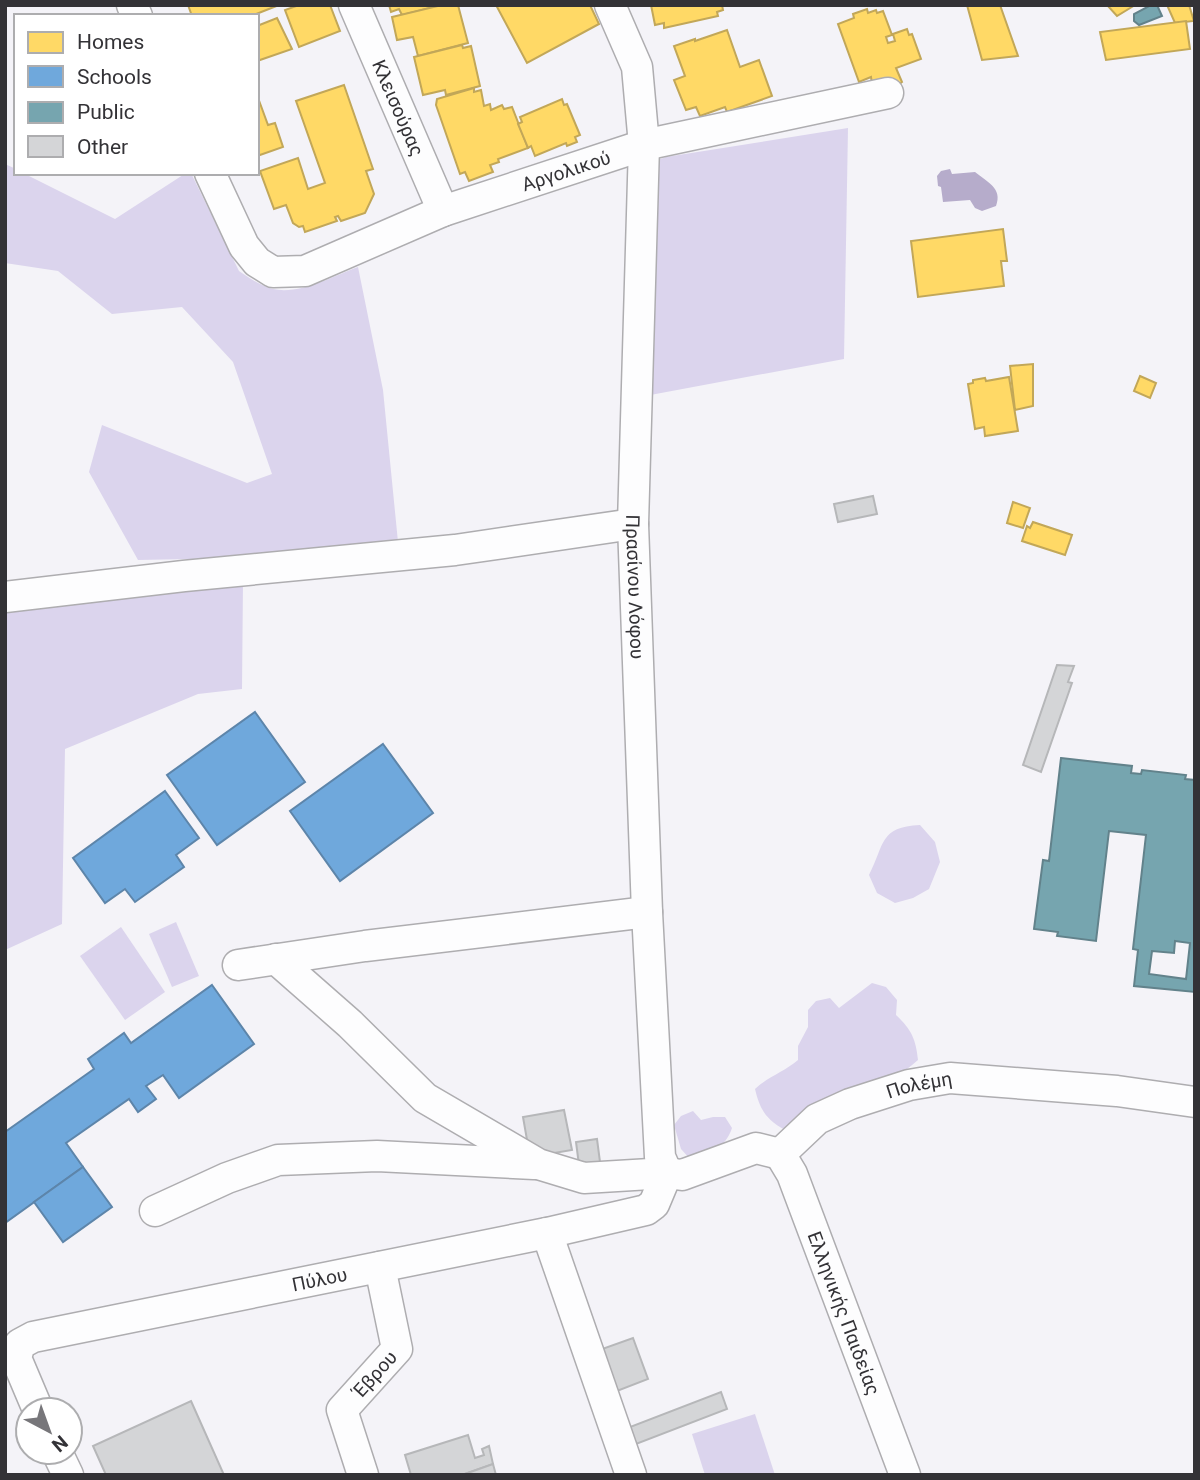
<svg xmlns="http://www.w3.org/2000/svg" width="1200" height="1480" font-family="Roboto,sans-serif">
<rect width="100%" height="100%" fill="#f4f3f8"/>
<g fill="#dbd4ed">
<path d="M848,128L844,359L645,396L644,165L666,157Z"/>
<path d="M5,164L16,169V173H23L115,219L186,173H191L239,271C249,278 261,286 273,289C300,295 333,276 358,267L383,390L398,542L242,558L138,560L89,472L102,425L247,483L272,474L233,362L182,307L112,314L58,271L5,263Z"/>
<path d="M243,581L242,689L198,694L65,749L62,924L5,950V605Z"/>
<path d="M920,825L935,842L940,862L929,889L913,898L895,903L877,893L869,875C885,844 879,827 920,825Z"/>
<path d="M176,922L199,976L172,987L149,934Z"/>
<path d="M121,927L165,992L125,1020L80,956Z"/>
<path d="M872,983L886,987L897,1000L896,1015C911,1029 916,1039 918,1060C902,1074 889,1083 868,1082L854,1092L785,1130C766,1119 760,1110 755,1089C769,1076 784,1072 798,1060V1046L808,1027V1010L816,1001L830,998L839,1008Z"/>
<path d="M693,1111L701,1120L713,1117H725L732,1128C725,1149 710,1152 691,1160L681,1149L674,1125L681,1116Z"/>
<path d="M755,1414L775,1475H705L692,1434Z"/>
</g>
<path fill="#b6accb" d="M950,169L952,174L975,172C987,182 1003,188 996,206L982,211L975,208L970,200L943,202L941,187L938,186L937,176L941,171Z"/>
<g fill="#ffd966" stroke="#c2a758" stroke-width="2">
<path d="M188,5H279L251,16H192Z"/>
<path d="M299,5H330L340,31L299,47L285,10Z"/>
<path d="M389,5H442L402,15L399,9L391,12Z"/>
<path d="M442,5H458L468,43L418,56L413,37L397,40L392,17Z"/>
<path d="M496,5H590L599,24L527,63Z"/>
<path d="M651,5H722L723,10L717,12L718,16L664,28V23L655,25Z"/>
<path d="M967,5H1000L1018,56L982,60Z"/>
<path d="M1107,5H1135L1117,16Z"/>
<path d="M1167,5H1189L1194,21L1175,23Z"/>
<path d="M867,9L868,13L876,10L877,13L883,11L892,35L886,37L888,43L895,41L893,34L907,29L909,35L912,34L921,59L896,68L902,82L888,93L872,84L871,77L859,82L838,24L854,18L853,14Z"/>
<path d="M277,18L292,49L257,61V26Z"/>
<path d="M1186,21L1190,49L1106,60L1100,32Z"/>
<path d="M727,30L740,67L759,60L772,96L727,112L725,107L700,116L696,107L686,110L674,80L685,76L674,46L695,39V41Z"/>
<path d="M462,45L463,48L471,46L480,86L446,95L445,90L423,95L414,57Z"/>
<path d="M344,85L373,169L366,171L374,194L365,213L341,221L338,216L335,217L337,221L305,232L303,226L299,227L293,223L286,205L274,209L260,171L298,158L308,189L325,183L296,101Z"/>
<path d="M474,88V92L481,90L484,106L490,104L491,110L502,105L504,109L512,107L528,148L498,159L499,162L490,165L493,172L469,181L465,172L460,174L436,105L437,99Z"/>
<path d="M257,95L268,125L275,123L283,147L257,156Z"/>
<path d="M562,99L564,105L567,104L580,135L575,137L577,142L567,146L566,143L535,156L531,146L528,148L518,124L522,122L520,117Z"/>
<path d="M1003,229L1007,261H1001L1004,286L918,297L911,241Z"/>
<path d="M1033,364V406L1015,410L1010,366Z"/>
<path d="M1140,376L1156,383L1150,398L1134,391Z"/>
<path d="M1009,377L1018,431L985,436L984,427L975,429L968,384L973,383V380L985,378L986,381Z"/>
<path d="M1013,502L1030,508L1023,528L1007,523Z"/>
<path d="M1033,522L1072,535L1065,555L1022,541L1027,526L1030,528Z"/>
</g>
<g fill="#6fa8dc" stroke="#5d85aa" stroke-width="2">
<path d="M255,712L305,782L217,845L167,775Z"/>
<path d="M383,744L433,813L340,881L290,811Z"/>
<path d="M165,791L199,838L176,855L184,867L135,902L125,889L105,903L73,858Z"/>
<path d="M212,985L254,1044L179,1098L163,1075L146,1086L156,1099L138,1112L129,1099L66,1143L83,1167L5,1223V1132L94,1069L88,1059L124,1033L131,1043Z"/>
<path d="M83,1167L112,1207L63,1242L34,1202Z"/>
</g>
<g fill="#76a5af" stroke="#62828b" stroke-width="2" fill-rule="evenodd">
<path d="M1151,5H1157L1162,16L1139,25L1134,21V14Z"/>
<path d="M1061,758L1132,766L1131,773L1141,774L1142,770L1186,775L1185,779L1195,780V992L1134,986L1138,950L1133,949L1146,835L1109,831L1096,941L1057,936L1058,932L1034,929L1043,860L1049,861ZM1175,941L1190,943L1186,979L1149,974L1152,951L1174,953Z"/>
</g>
<g fill="#d4d5d7" stroke="#b6b7b9" stroke-width="2">
<path d="M873,496L877,514L838,522L834,504Z"/>
<path d="M1057,665L1074,666L1068,682L1072,683L1041,772L1023,765Z"/>
<path d="M564,1110L572,1150L530,1157L523,1117Z"/>
<path d="M597,1139L600,1162L579,1165L576,1142Z"/>
<path d="M633,1338L648,1379L617,1391L602,1349Z"/>
<path d="M721,1392L727,1409L636,1444L630,1427Z"/>
<path d="M191,1401L224,1475H106L93,1446Z"/>
<path d="M468,1435L475,1458L484,1455L482,1449L489,1446L493,1464L462,1475H411L405,1455Z"/>
<path d="M493,1464L496,1475H462Z"/>
</g>
<g fill="none" stroke-linecap="round" stroke-linejoin="round">
<g stroke="#aeadb0" stroke-width="33">
<g id="minor">
<path d="M132,5L137,16"/>
<path id="s1" d="M354,5L443,211"/>
<path id="s2" d="M610,5L637,67L644,145L633,524L647,912L660,1157L667,1173"/>
<path id="s3" d="M210,173L244,246L257,262L273,272L305,271L443,211L644,145L888,93"/>
<path d="M5,597L184,576L455,550L633,524"/>
<path d="M276,959L350,1024L425,1098L538,1164L584,1178L667,1173L682,1175L756,1148L780,1154"/>
<path d="M238,965L365,946L647,912"/>
<path id="s4" d="M780,1154L817,1119L850,1104L909,1085L950,1078L1117,1091L1195,1102"/>
<path id="s5" d="M780,1154L792,1174L905,1475"/>
<path d="M155,1211L227,1178L278,1160L377,1156L534,1164"/>
<path d="M547,1233L631,1475"/>
<path id="s6" d="M38,1410L16,1358L20,1344L33,1337L547,1233L646,1210L654,1204L667,1173"/>
<path d="M57,1452L68,1475"/>
<path id="s7" d="M363,1475L342,1410L397,1349L380,1267"/>
</g>
</g>
<use href="#minor" stroke="#fdfdfe" stroke-width="30"/>
</g>
<g text-anchor="middle" dominant-baseline="central" stroke-width="7" stroke-linejoin="round" paint-order="stroke">
<g font-size="19" fill="#333236" stroke="#fff">
<text stroke="none"><textPath href="#s1" startOffset="112">Κλεισούρας</textPath></text>
<text stroke="none"><textPath href="#s3" startOffset="432">Αργολικού</textPath></text>
<text stroke="none"><textPath href="#s2" startOffset="588">Πρασίνου Λόφου</textPath></text>
<text stroke="none"><textPath href="#s4" startOffset="159">Πολέμη</textPath></text>
<text stroke="none"><textPath href="#s6" startOffset="378">Πύλου</textPath></text>
<text stroke="none"><textPath href="#s5" startOffset="172">Ελληνικής Παιδείας</textPath></text>
<text stroke="none"><textPath href="#s7" startOffset="117">Έβρου</textPath></text>
</g>
</g>
<rect width="1200" height="1480" fill="none" stroke="#333236" stroke-width="14"/>
<rect x="14" y="14" width="245" height="161" fill="#ffffff" stroke="#adadaf" stroke-width="2"/>
<rect x="28" y="32" width="35" height="21" fill="#ffd966" stroke="#adadaf" stroke-width="2"/>
<text x="77" y="49" font-size="21" fill="#333236">Homes</text>
<rect x="28" y="66" width="35" height="21" fill="#6fa8dc" stroke="#adadaf" stroke-width="2"/>
<text x="77" y="84" font-size="21" fill="#333236">Schools</text>
<rect x="28" y="102" width="35" height="21" fill="#76a5af" stroke="#adadaf" stroke-width="2"/>
<text x="77" y="119" font-size="21" fill="#333236">Public</text>
<rect x="28" y="136" width="35" height="21" fill="#d4d5d7" stroke="#adadaf" stroke-width="2"/>
<text x="77" y="154" font-size="21" fill="#333236">Other</text>
<g transform="translate(49 1431) rotate(139)"><circle r="33" fill="#ffffff" stroke="#adadaf" stroke-width="2"/>
<path d="M0-5L12 26L0 18L-12 26Z" fill="#77767a"/>
<text y="-10" font-size="19" font-weight="bold" text-anchor="middle" fill="#333236">N</text>
</g>
</svg>
